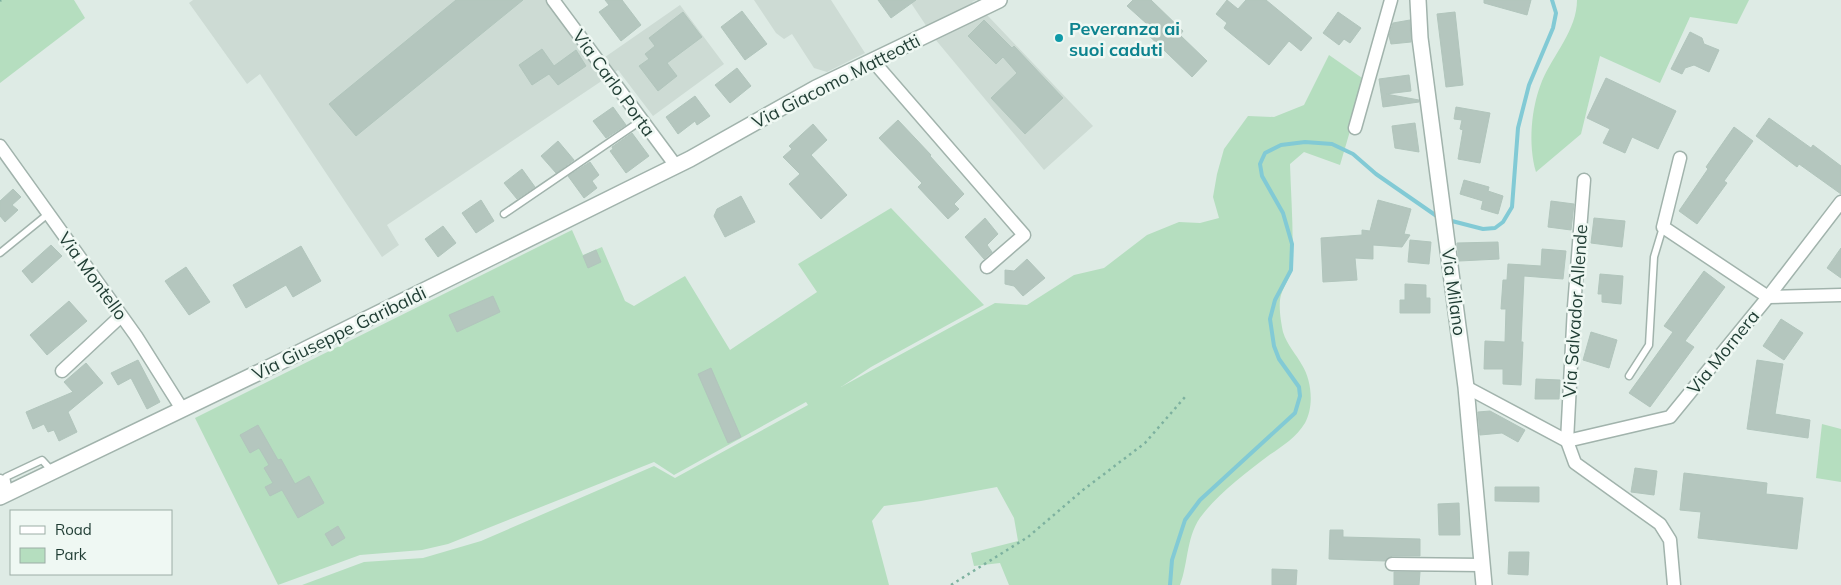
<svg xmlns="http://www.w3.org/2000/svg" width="1841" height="585" font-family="Mulish,sans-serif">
<rect width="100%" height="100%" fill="#deebe5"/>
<g fill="#cddbd4">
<path d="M193,0H546L595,64L680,5L724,64L653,116L618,70L387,225L399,245L382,257L260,74L247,84L189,3Z"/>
<path d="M754,0H831L865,53L827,72L814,68L792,34L784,39L776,33Z"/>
<path d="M909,0H976L972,2L989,17L1093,126L1044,170L935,39Z"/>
</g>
<g fill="#b5debf">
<path d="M0,0H74L85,18L0,83Z"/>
<path d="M1577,0H1749L1737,24L1690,17L1660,83L1600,56L1581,134L1536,172C1528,144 1531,108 1542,81C1553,55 1577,30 1577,0Z"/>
<path d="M1329,55L1365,80L1340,165L1304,152L1290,164C1291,198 1294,234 1292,267C1291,276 1284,286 1281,295C1278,305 1281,322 1283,332C1287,345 1296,354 1302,365C1312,381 1314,407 1305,423C1296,438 1281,447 1268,456C1247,472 1219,493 1203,514C1186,534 1189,561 1180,585H1009L1000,563L974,566L971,553L1018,541L1014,518L997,487L921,501L884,506L872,521L889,585H302L364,562L423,558L481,541L654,466L675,478L808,405L806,402L674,475L654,462L448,544L422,550L360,555L278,585L195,418L572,230L583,255L602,247L625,301L634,306L685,276L730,350L817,292L798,264L891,208L984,305L871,367L841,387L995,303L1027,305L1074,275L1104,268L1147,235L1179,222L1200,223L1219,218L1213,197L1217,174L1224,149L1248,116L1274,117L1304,105Z"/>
<path d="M1822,424L1841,429V482L1816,478Z"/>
</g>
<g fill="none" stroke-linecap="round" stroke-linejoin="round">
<g stroke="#82cad5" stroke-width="4">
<path d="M1448,220L1483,229L1495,228L1503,222L1512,207L1518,128L1529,85L1553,28L1556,13L1552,0"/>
<path d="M1170,585L1172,560L1185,520L1200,500L1295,413L1300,396L1299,387L1279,359L1274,346L1270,319L1275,300L1291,270L1292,244L1283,213L1262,176L1260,164L1265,153L1281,145L1305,142L1332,144L1353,154L1376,174L1438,217"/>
</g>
</g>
<g fill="#b4c6be" stroke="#b1c5bc">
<path d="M456,0H523L356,136L329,104Z"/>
<path d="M605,0H622L641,25L621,41L599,12L609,5Z"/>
<path d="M878,0H916L891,18Z"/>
<path d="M1133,0H1151L1183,31L1180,35L1207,61L1192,77L1142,29L1147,24L1127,6Z"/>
<path d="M1227,0L1238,9L1246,0H1266L1312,38L1301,51L1289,41L1269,65L1224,28L1227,23L1216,14Z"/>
<path d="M1484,0H1531L1527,15L1484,3Z"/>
<path d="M742,11L767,44L745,60L721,27Z"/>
<path d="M683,12L702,37L667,63L677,76L658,91L639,66L649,59L645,54L655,46L649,38Z"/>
<path d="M1338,12L1361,28L1350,43L1344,39L1339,45L1323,33Z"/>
<path d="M1455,12L1463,85L1446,87L1437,14Z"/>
<path d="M984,20L1012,48L1014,46L1063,98L1025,134L991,98L1017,73L1003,57L996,64L968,36Z"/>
<path d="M1410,20L1411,42L1391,44L1389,36L1393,23Z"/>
<path d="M1690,32L1702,38L1704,44L1719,50L1709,72L1694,65L1685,68L1682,74L1671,69Z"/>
<path d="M542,49L554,66L576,50L586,66L558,85L549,74L532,85L519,65Z"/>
<path d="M737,68L751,86L730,103L715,85Z"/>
<path d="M1409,75L1411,91L1386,94L1419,100V102L1383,107L1379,79Z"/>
<path d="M1606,78L1676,111L1658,149L1632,137L1625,153L1603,143L1610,129L1587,118Z"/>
<path d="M695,96L710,116L697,125L695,121L678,134L666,117Z"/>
<path d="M613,107L626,125L606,138L593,121Z"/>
<path d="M1456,107L1490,113L1480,163L1458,159L1463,130L1460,129L1462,120L1454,119Z"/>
<path d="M1769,118L1811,148L1813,145L1841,166V194L1799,164L1797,167L1756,136Z"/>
<path d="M898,120L931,155L930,156L964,194L954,204L959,209L948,219L918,187L922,183L879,138Z"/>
<path d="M1415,123L1419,152L1395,148L1392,126Z"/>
<path d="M813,124L827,140L811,155L847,195L821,219L789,184L800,174L783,157L792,149L789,146Z"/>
<path d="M1734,127L1753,141L1724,181L1727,183L1697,224L1679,211L1708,169L1706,167Z"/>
<path d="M632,133L649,156L626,173L610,151L613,149L612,147Z"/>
<path d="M558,141L574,160L556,173L541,156Z"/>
<path d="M590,162L599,175L592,181L597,188L584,198L568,176Z"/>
<path d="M522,169L535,187L517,199L504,183Z"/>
<path d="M1464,180L1489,187L1488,191L1503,196L1498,214L1481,209L1483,201L1460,194Z"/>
<path d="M13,189L21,197L12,205L18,210L5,222L0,216V201Z"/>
<path d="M741,196L755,222L725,237L714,216L717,209Z"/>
<path d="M481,200L494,221L476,233L462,213Z"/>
<path d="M1378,200L1411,209L1404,234L1410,235L1402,247L1373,245V259L1355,258L1357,280L1323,282L1321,238L1362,235V230L1370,231Z"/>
<path d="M1551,201L1574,204L1571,230L1548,227Z"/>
<path d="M985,218L998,234L987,245L992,252L984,259L965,237Z"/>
<path d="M1594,218L1625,221L1622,247L1591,243Z"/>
<path d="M443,226L456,243L438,257L425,239Z"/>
<path d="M1410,240L1431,242L1429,264L1408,262Z"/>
<path d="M1498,242L1499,259L1459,261L1457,243Z"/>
<path d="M51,245L62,256L32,283L22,271Z"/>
<path d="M301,246L321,281L293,297L286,285L246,308L233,285Z"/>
<path d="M1841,248V278L1827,268Z"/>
<path d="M1542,249L1566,251L1563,279L1524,276L1521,342H1523L1521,385L1503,384V369H1484L1485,341L1505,342L1506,309H1501L1503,280H1507L1508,264L1541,266Z"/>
<path d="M596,250L601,262L588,268L583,256Z"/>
<path d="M1027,259L1045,278L1023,296L1014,286L1005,284V270L1014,271Z"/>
<path d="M186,267L210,302L189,315L165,281Z"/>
<path d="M1704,271L1725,287L1685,341L1694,347L1650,407L1629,393L1673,332L1664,326Z"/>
<path d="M1600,274L1623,276L1621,304L1602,302V294H1598Z"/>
<path d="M1405,284L1426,285V298H1430V313H1400V300H1405Z"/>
<path d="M493,296L500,312L457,332L449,315Z"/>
<path d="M69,301L87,321L47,355L30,335Z"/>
<path d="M1781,319L1803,333L1784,360L1763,346Z"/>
<path d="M1591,332L1617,340L1609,368L1583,360Z"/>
<path d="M138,360L160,402L147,409L131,378L118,385L111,373Z"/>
<path d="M1757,360L1783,364L1775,414L1810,420L1808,438L1747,429Z"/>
<path d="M86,363L103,383L68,412L77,432L59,441L54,430L48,432L44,424L33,429L26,412L73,392L64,382Z"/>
<path d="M711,368L741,437L728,443L698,374Z"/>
<path d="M1536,379L1560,380L1559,399H1535Z"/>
<path d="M1490,411L1525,430L1518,442L1502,433L1480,435L1478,412Z"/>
<path d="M258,425L278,460L281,459L295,484L309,476L324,503L298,518L282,490L270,496L265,487L273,483L264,468L269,465L259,448L250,453L240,435Z"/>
<path d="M1635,468L1657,471L1654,495L1631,492Z"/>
<path d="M1684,473L1767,483L1766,494L1803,498L1797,549L1698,538L1701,512L1680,510Z"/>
<path d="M1495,487H1539V502L1495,501Z"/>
<path d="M1459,503L1460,535H1439L1438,504Z"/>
<path d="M338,526L345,538L332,546L325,534Z"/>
<path d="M1330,530H1343V537L1420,539V556H1392L1385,561L1329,559Z"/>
<path d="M1509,552H1529L1528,575L1508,574Z"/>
<path d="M1272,569L1297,570L1296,585H1272Z"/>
<path d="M1394,572H1420L1419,585H1394Z"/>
</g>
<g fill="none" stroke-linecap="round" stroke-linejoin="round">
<g stroke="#a1b3ac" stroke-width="9">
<g id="service">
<path d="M504,214L642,120"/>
<path d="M0,253L48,214"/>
<path d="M1629,376L1649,345L1654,257L1663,227"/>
<path d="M8,486L6,477L42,460L52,471"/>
</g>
</g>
<g stroke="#a1b3ac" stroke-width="15">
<g id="minor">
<path d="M553,0L676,166"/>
<path d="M873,61L1024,235L987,267"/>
<path d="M1355,128L1391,0"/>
<path d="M0,146L136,336L182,409"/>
<path d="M1680,158L1663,227L1768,297L1841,295"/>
<path d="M1584,180L1574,307L1567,441L1575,463L1660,524L1670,540L1674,585"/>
<path d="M62,371L121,316"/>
<path d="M1466,387L1567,441"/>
<path d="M1567,441L1670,417L1768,297L1841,202"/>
<path d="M0,481L9,493"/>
<path d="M1392,564L1482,565"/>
</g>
</g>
<g stroke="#a1b3ac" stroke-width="18">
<g id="tertiary">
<path d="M1418,0L1420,38L1466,387L1484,585"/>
<path d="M0,497L268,368L627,190L690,159L816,88L999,0"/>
</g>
</g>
<g stroke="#7db19f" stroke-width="2.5" stroke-dasharray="2.5 4" stroke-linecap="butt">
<path d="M0,1L1,0"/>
<path d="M951,585L1028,537L1083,490L1145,443L1185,397"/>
</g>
<use href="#service" stroke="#fff" stroke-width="6"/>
<use href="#minor" stroke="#fff" stroke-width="12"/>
<use href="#tertiary" stroke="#fff" stroke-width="15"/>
</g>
<circle fill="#0f9aa8" stroke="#eff8f3" stroke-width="2" cx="1059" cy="38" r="5"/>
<g text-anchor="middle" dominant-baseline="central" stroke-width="5" stroke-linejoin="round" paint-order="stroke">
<g font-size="18" font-weight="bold" fill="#0d838f" stroke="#eff8f3" text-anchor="start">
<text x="1069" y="28">Peveranza ai<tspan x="1069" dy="21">suoi caduti</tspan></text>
</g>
<g font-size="18" fill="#1f3c33" stroke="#eff8f3">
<text transform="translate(836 81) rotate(-27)">Via Giacomo Matteotti</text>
<text transform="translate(614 83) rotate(54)">Via Carlo Porta</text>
<text transform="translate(93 276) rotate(54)">Via Montello</text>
<text transform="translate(1454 292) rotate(82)">Via Milano</text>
<text transform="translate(1575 311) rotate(-86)">Via Salvador Allende</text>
<text transform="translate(339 333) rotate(-26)">Via Giuseppe Garibaldi</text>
<text transform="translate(1723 352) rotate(-51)">Via Mornera</text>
</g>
</g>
<rect x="10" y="510" width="162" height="65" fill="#eff8f3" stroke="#9cada6"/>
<rect x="20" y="526" width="25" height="8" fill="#ffffff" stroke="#9cada6"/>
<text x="55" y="535" font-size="15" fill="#1f3c33">Road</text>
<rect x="20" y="548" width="25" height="15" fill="#b5debf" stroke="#9cada6"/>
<text x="55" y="560" font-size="15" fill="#1f3c33">Park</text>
</svg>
